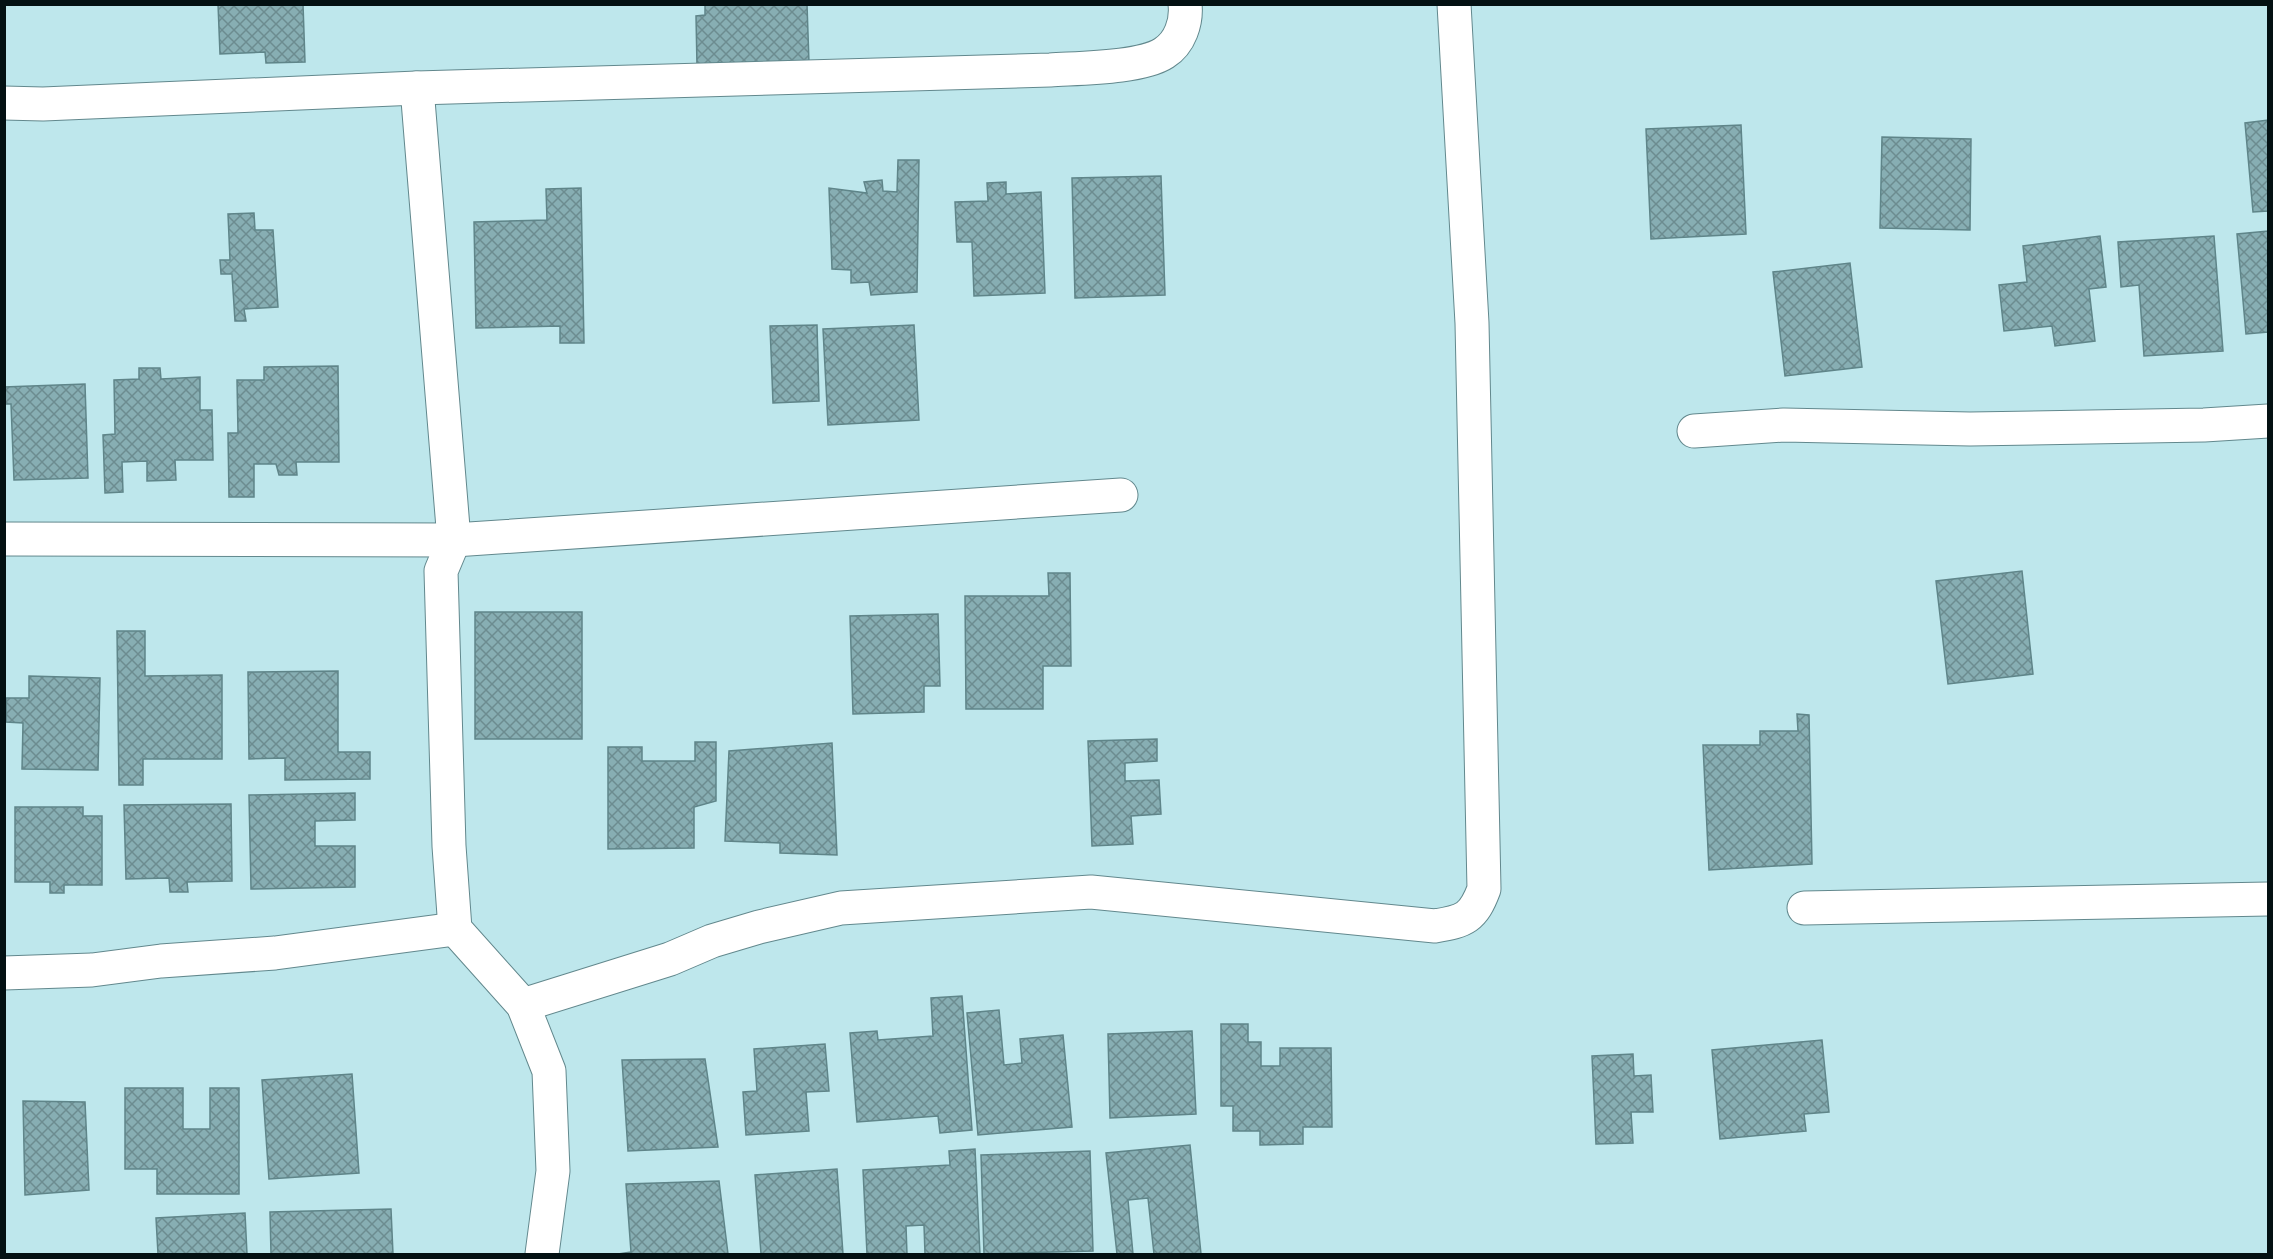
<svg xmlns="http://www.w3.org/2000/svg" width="2273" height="1259" font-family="'Open Sans',sans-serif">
<defs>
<pattern id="building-cross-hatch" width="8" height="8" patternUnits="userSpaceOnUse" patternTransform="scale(1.5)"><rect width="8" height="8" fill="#87aeb3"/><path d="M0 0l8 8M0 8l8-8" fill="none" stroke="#6c8c90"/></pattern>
</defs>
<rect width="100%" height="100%" fill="#bee7ec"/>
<g fill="url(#building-cross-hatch)" stroke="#5f8589" stroke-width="1.5">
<path d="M218,4H303L305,62L266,63L265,52L220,54Z"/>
<path d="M705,4H807L809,63L697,66L696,16L705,15Z"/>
<path d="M2268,120V211L2253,212L2245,123Z"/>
<path d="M1741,125L1746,234L1651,239L1646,129Z"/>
<path d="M1882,137L1971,139L1970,230L1880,228Z"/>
<path d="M898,160H919L917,292L871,295L869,282L851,283V270L832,269L829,188L867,193L864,182L882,180L883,191L897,192Z"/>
<path d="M1161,176L1165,295L1075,298L1072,178Z"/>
<path d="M1006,182V194L1041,192L1045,293L974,296L972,242H957L955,202L988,201L987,183Z"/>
<path d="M581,188L584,343H560V326L476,328L474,222L547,220L546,189Z"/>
<path d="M254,213L255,230H273L278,307L244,309L246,321H235L232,274H221L220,260H230L228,214Z"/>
<path d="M2268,231V332L2246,334L2237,234Z"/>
<path d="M2100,236L2106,287L2089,289L2095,341L2055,346L2052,326L2004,331L1999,285L2027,282L2023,246Z"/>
<path d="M2214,236L2223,351L2144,356L2139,285L2121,287L2118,242Z"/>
<path d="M1850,263L1862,367L1785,376L1773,272Z"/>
<path d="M817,325L819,401L773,403L770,326Z"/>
<path d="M914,325L919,420L828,425L823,329Z"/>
<path d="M338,366L339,462H296L297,475H279L276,464H254V497H229L228,433H238L237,380H264V367Z"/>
<path d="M139,368H160L161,379L200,377V410H212L213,460H175L176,480L147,481V461L122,462L123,492L105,493L103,435L115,434L114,380L139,379Z"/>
<path d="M85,384L88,478L14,480L11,404H4V387Z"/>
<path d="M2022,571L2033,674L1948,684L1936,581Z"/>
<path d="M1048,573H1070L1071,666H1043V709H966L965,596H1049Z"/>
<rect x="475" y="612" width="107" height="127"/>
<path d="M938,614L940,686H924V712L853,714L850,616Z"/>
<path d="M117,631H145V676L222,675V759H143V785H119Z"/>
<path d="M338,671V752H370V779L285,780V758L249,759L248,672Z"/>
<path d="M29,676L100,678L98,770L22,769L23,723L6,722V698H29Z"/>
<path d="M1797,714L1809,715L1812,864L1709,870L1703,745H1760V731H1798Z"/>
<path d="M1157,739V761L1125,763V781L1159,780L1161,814L1131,816L1133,844L1092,846L1088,741Z"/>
<path d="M695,742H716V801L694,807V848L608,849V747H642V761H695Z"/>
<path d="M832,743L837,855L780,853V843L725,841L729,751Z"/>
<path d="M355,793V820L315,821V846H355V887L251,889L249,795Z"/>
<path d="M231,804L232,881L187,882L188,892H170L169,878L126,879L124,805Z"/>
<path d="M15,807H83V816H102V885H64V893H50V882H15Z"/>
<path d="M962,996L972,1130L940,1133L938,1116L857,1122L850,1033L877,1031L878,1040L933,1036L931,998Z"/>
<path d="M999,1010L1004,1065L1022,1063L1020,1039L1063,1035L1072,1127L978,1135L967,1013Z"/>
<path d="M1221,1024H1248V1042H1261V1066H1280V1048H1331L1332,1127H1303V1144L1260,1145V1131H1233V1106H1221Z"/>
<path d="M1192,1031L1196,1114L1110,1118L1108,1034Z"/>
<path d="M1822,1040L1829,1112L1804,1114L1806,1131L1720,1139L1712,1050Z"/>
<path d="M825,1044L829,1091L806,1092L809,1131L746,1135L743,1092L757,1091L754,1049Z"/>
<path d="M1633,1054L1634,1076L1651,1075L1653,1112H1631L1633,1143L1596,1144L1592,1056Z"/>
<path d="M705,1059L718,1147L628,1151L622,1060Z"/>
<path d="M352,1074L359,1173L269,1179L262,1080Z"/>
<path d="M125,1088H183V1129H210V1088H239V1194H157V1169H125Z"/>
<path d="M23,1101L85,1102L89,1190L25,1195Z"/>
<path d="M1190,1145L1201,1254H1154L1148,1198L1128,1200L1133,1254H1117L1106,1153Z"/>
<path d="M975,1149L980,1254H925L924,1225L906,1226L907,1254H867L863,1170L950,1165L949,1151Z"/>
<path d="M1090,1151L1093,1251L984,1254L981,1155Z"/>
<path d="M837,1169L843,1254H761L755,1175Z"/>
<path d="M719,1181L728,1254H618L631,1252L626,1184Z"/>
<path d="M391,1209L393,1254H271L270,1212Z"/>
<path d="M245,1213L247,1254H158L156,1218Z"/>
</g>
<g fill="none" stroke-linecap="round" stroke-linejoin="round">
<g stroke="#62888d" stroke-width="35">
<g id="minor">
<path d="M417,88L454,540L441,571L449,846L455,929L523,1005L549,1071L553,1171L542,1254"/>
<path d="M4,103L43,104L417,88L1050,70C1079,68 1141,68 1164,53C1180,43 1187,22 1185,4"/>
<path d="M1694,431L1784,425L1970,429L2204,425L2268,421"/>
<path d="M4,539L454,540L1121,495"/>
<path d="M1804,908L2268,899"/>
<path d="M4,973L92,970L161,961L275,953L455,929"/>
<path d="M523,1005L670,959L712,941L759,927L841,908L1091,892L1435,926C1465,921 1473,918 1484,889L1472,323L1454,4"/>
</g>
</g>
<use href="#minor" stroke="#fff" stroke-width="33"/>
</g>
<rect width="2273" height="1259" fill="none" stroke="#031012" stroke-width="12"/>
</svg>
